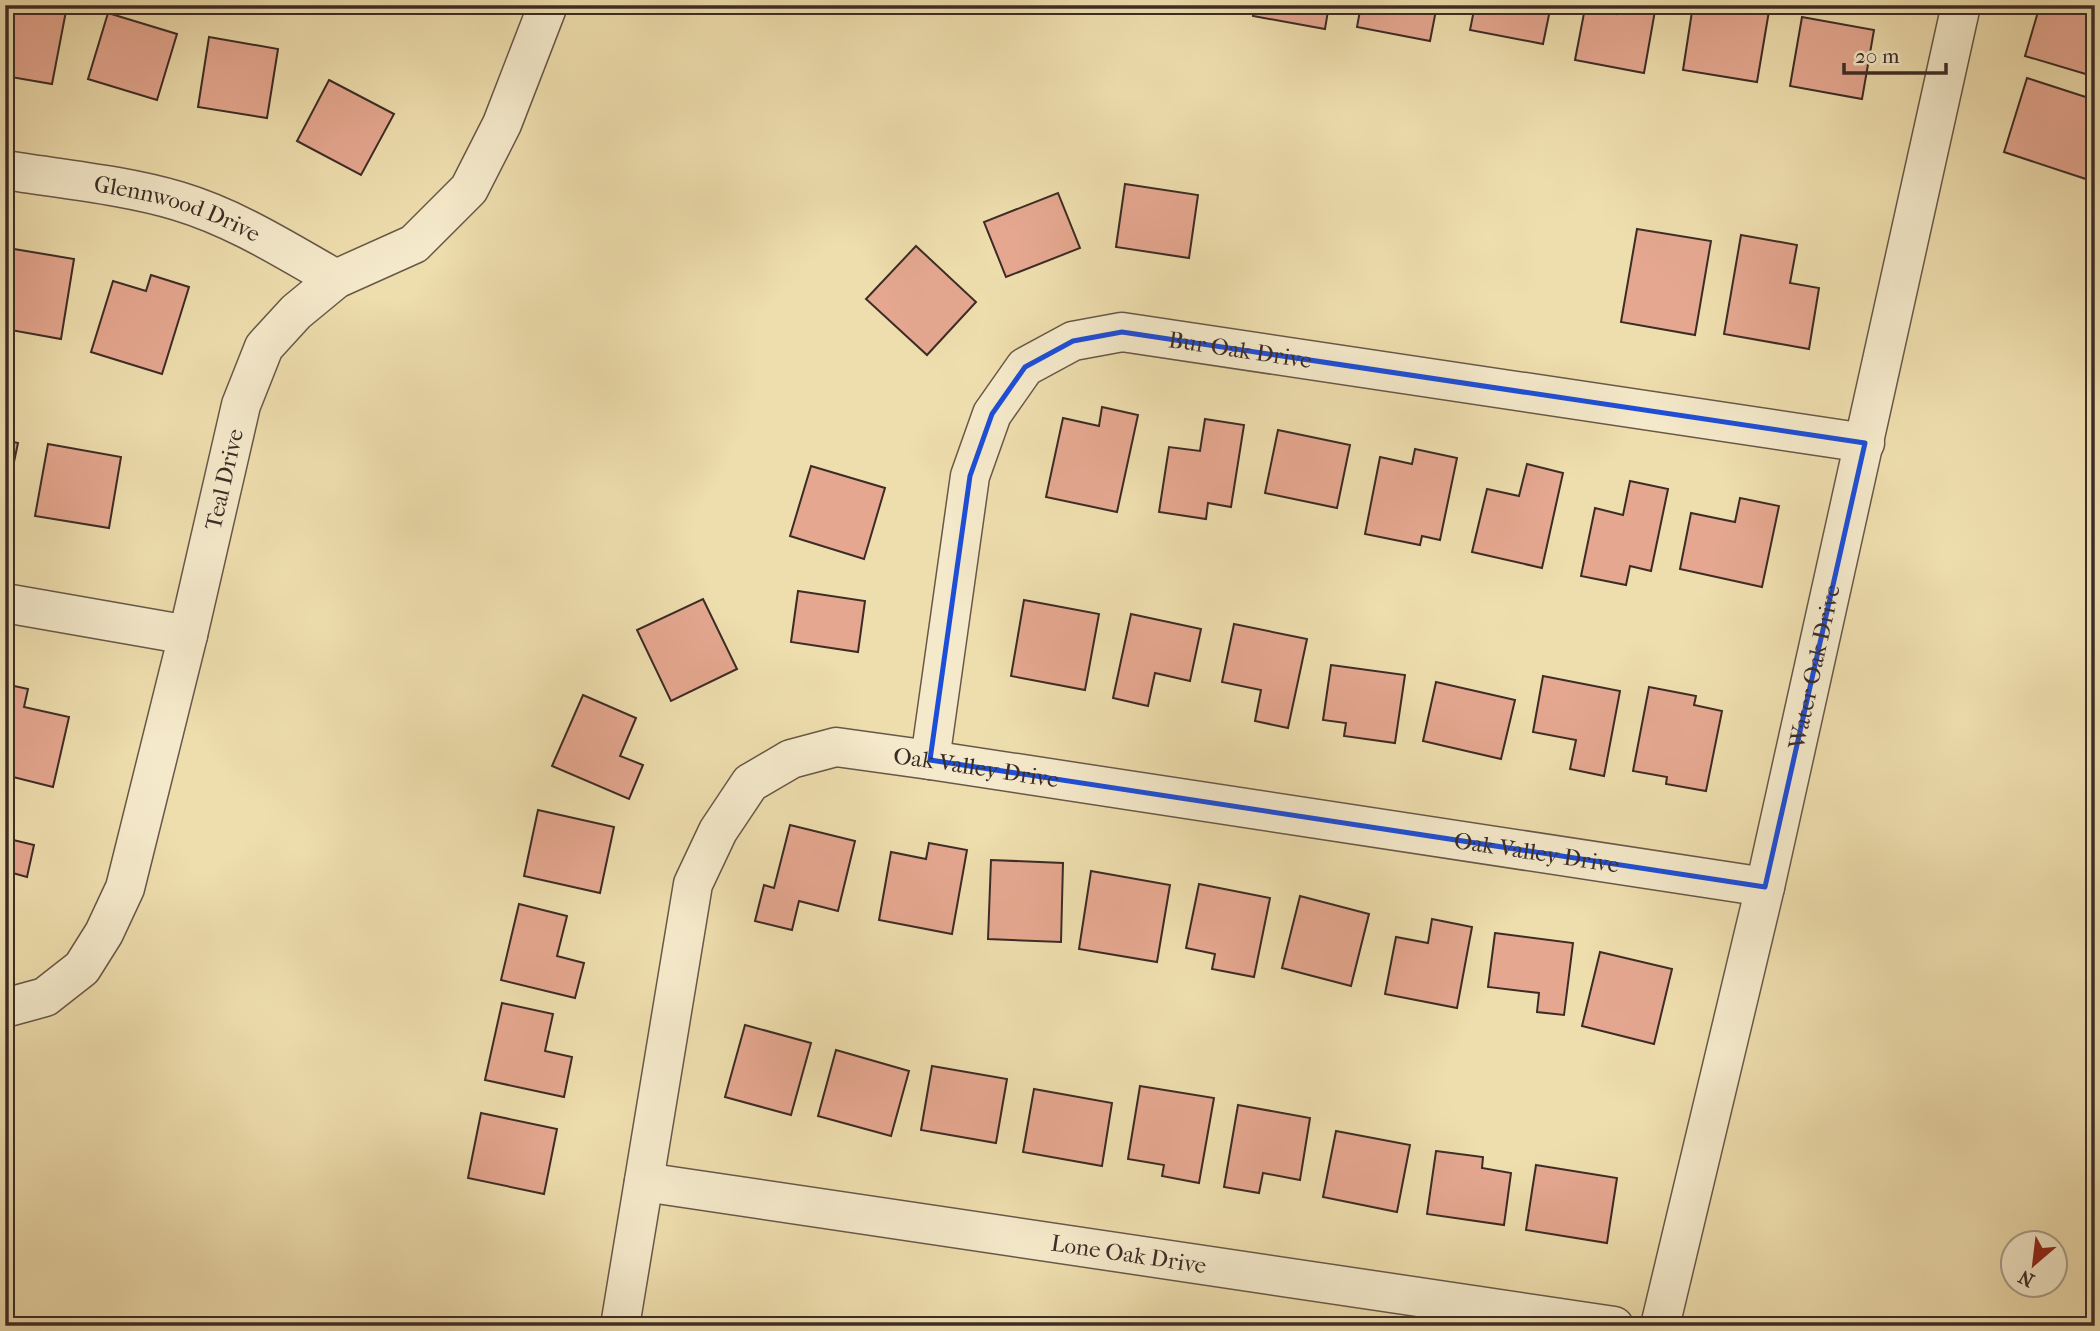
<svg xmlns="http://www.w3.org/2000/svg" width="2100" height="1331" font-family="'IM FELL French Canon',serif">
<rect width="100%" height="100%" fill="#eeddad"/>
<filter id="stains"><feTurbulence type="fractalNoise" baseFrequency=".00286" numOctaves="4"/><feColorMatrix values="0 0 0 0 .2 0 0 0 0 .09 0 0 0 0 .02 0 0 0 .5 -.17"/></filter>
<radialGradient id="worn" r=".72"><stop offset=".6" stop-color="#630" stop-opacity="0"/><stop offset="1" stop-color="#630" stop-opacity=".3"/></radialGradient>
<g fill="#e5a790" stroke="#3c2c26" stroke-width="2">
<path d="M7,5H32L66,11L52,84L5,76Z"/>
<path d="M1255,5H1329L1325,29L1253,16Z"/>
<path d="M1361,5H1437L1430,41L1357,27Z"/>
<path d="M1475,5H1551L1543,44L1470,30Z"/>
<path d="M1618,5H1656L1644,73L1575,60L1585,8L1616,14Z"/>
<path d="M1693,5H1734L1769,11L1757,82L1683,70Z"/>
<path d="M2040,5H2095V57L2089,75L2025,56Z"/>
<path d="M108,13L177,34L157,100L88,79Z"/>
<path d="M1802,17L1874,30L1862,99L1790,86Z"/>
<path d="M209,37L278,49L267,118L198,107Z"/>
<path d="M2027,78L2095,100V182L2004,152Z"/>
<path d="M329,80L394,114L361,175L297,141Z"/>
<path d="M1125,184L1198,195L1189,258L1116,247Z"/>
<path d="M1058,193L1080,248L1006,277L984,222Z"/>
<path d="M1637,229L1711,241L1695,335L1621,322Z"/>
<path d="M1741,235L1797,245L1790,283L1819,288L1809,349L1724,334Z"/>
<path d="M916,246L976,302L927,355L866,299Z"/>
<path d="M8,248L74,259L61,339L5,329V267Z"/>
<path d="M151,275L189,287L162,374L91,352L113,281L146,291Z"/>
<path d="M1102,407L1138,415L1117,512L1046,497L1063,418L1099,426Z"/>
<path d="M1205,419L1244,425L1231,507L1208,503L1206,519L1159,512L1169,447L1200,451Z"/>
<path d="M1278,430L1350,445L1337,508L1265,493Z"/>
<path d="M5,440L18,443L7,495H5Z"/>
<path d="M48,444L121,457L109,528L35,516Z"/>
<path d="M1415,449L1457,458L1440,540L1422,536L1420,545L1365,534L1380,457L1412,464Z"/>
<path d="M1527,464L1563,473L1542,568L1472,552L1487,489L1519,496Z"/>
<path d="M811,466L885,488L864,559L790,536Z"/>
<path d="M1630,481L1668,489L1651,571L1630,566L1626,585L1581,576L1595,508L1623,515Z"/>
<path d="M1740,498L1779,506L1762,587L1680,569L1691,513L1735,522Z"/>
<path d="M798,591L865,601L858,652L791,642Z"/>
<path d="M703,599L737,669L671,701L637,630Z"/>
<path d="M1024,600L1099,614L1085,690L1011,676Z"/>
<path d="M1131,614L1201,629L1190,681L1155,673L1148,706L1113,698Z"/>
<path d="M1234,624L1307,639L1288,728L1255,721L1261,690L1222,682Z"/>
<path d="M1331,665L1405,675L1395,743L1344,736L1346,723L1323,720Z"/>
<path d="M1543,676L1620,691L1604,776L1570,769L1576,740L1533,732Z"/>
<path d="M1436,682L1515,700L1501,759L1423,741Z"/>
<path d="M5,684L28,689L24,707L69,717L53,787L5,775Z"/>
<path d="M1649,687L1696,696L1694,705L1722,711L1706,791L1666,784L1667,777L1633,771Z"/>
<path d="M583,695L636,718L620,756L643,765L629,799L552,766Z"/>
<path d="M538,810L614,827L600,893L524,876Z"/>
<path d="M790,825L855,841L838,911L799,901L792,930L755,921L764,885L774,888Z"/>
<path d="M5,838L34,845L27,877L9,872L5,887Z"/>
<path d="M929,843L967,850L952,934L879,920L891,852L926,859Z"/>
<path d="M991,860L1063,863L1061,942L988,939Z"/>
<path d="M1091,871L1170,885L1157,962L1079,949Z"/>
<path d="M1199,884L1270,898L1254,977L1212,969L1215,954L1186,948Z"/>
<path d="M1300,896L1369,914L1351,986L1282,968Z"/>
<path d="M519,904L567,916L557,956L584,963L575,998L501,980Z"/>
<path d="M1432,919L1472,927L1457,1008L1385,994L1396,937L1428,943Z"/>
<path d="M1495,933L1573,943L1564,1015L1537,1012L1539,993L1488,987Z"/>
<path d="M1600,952L1672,969L1654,1044L1582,1026Z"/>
<path d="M502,1003L553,1014L545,1051L572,1057L564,1097L485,1080Z"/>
<path d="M745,1025L811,1043L791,1115L725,1097Z"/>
<path d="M836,1050L909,1071L891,1136L818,1116Z"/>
<path d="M932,1066L1007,1079L996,1143L921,1130Z"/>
<path d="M1140,1086L1214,1098L1199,1183L1162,1176L1164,1165L1128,1159Z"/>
<path d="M1034,1089L1112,1103L1102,1166L1023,1152Z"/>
<path d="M1238,1105L1310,1118L1300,1180L1263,1173L1259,1193L1224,1187Z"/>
<path d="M481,1113L557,1129L544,1194L468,1178Z"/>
<path d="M1336,1131L1410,1145L1397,1212L1323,1197Z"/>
<path d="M1436,1151L1483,1157L1482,1168L1511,1173L1504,1225L1427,1214Z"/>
<path d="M1536,1165L1617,1178L1607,1243L1526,1230Z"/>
</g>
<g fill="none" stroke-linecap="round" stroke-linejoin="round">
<g stroke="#685848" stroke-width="41">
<g id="minor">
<path id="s1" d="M5,170C61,179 125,185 178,201C235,218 285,250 336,279"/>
<path d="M5,603L188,635"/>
<path id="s2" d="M930,760L970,476L992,414L1025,367L1073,341L1122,332L1865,443"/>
<path id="s3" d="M5,1008L45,997L82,968L104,933L125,888L188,635L241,405L264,347L296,312L336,279L414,244L469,189L502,124L548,5"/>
<path id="s4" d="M644,1182L1614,1326"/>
<path id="s5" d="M620,1326L693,884L718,831L750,783L791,759L836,747L930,760L1765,887"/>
<path id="s6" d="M1660,1326L1765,887L1961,5"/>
</g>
</g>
<use href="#minor" stroke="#f4e9ca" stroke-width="38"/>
</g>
<path fill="none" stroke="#1d4ed8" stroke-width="5" stroke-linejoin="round" d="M1122,332L1865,443L1765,887L930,760L970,476L992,414L1025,367L1073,341Z"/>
<g text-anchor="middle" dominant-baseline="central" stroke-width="5" stroke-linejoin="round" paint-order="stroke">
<g font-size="23" fill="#3c2c26" stroke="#f4e9ca">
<text stroke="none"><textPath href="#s1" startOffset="177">Glennwood Drive</textPath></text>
<text stroke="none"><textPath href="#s2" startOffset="634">Bur Oak Drive</textPath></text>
<text stroke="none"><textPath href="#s3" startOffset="600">Teal Drive</textPath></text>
<text stroke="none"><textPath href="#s6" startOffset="677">Water Oak Drive</textPath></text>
<text stroke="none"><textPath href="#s5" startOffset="800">Oak Valley Drive</textPath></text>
<text stroke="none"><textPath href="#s5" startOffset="1367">Oak Valley Drive</textPath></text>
<text stroke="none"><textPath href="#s4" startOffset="490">Lone Oak Drive</textPath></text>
</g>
</g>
<rect width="2100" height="1331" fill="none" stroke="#eeddad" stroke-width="28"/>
<rect x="7" y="7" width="2086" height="1317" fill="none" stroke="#3c2c26" stroke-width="3.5"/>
<rect x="14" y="14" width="2072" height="1303" fill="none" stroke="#3c2c26" stroke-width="2"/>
<g transform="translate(2034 1264) rotate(208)"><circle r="33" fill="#f4e9ca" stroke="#aa9d88" stroke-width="2"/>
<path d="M0-5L12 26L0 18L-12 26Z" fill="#8f2418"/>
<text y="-10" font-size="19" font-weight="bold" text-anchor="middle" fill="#3c2c26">N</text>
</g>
<path d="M1844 63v10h102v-10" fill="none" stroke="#3c2c26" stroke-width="3.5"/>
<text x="1855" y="63" font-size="21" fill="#3c2c26" stroke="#f4e9ca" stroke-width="5" paint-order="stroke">20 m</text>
<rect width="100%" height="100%" filter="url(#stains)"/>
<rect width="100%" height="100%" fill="url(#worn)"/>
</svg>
